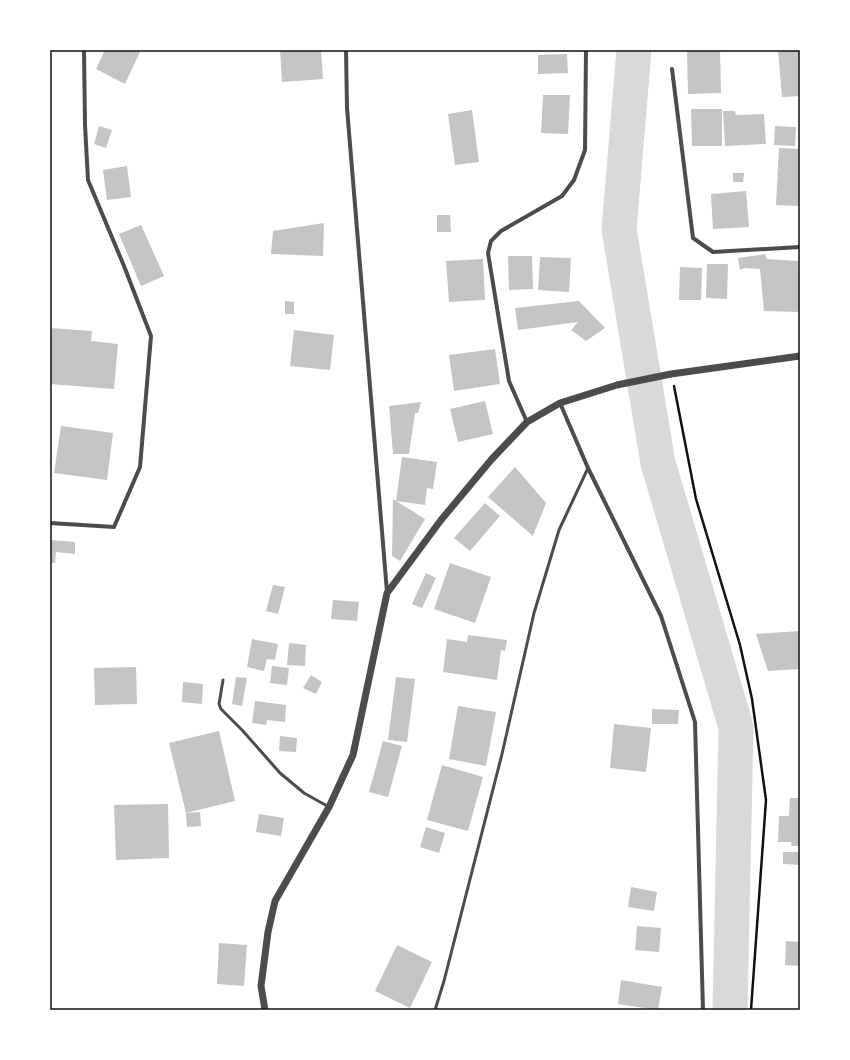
<svg xmlns="http://www.w3.org/2000/svg" width="850" height="1060" font-family="Rubik,sans-serif">
<rect width="100%" height="100%" fill="#fff"/>
<g fill="none" stroke-linecap="round" stroke-linejoin="round">
<path stroke="#d9d9d9" stroke-width="35" d="M634,50L619,229L658,463L736,727L730,1010"/>
</g>
<g fill="#c4c4c4">
<path d="M105,50H136L140,52L125,84L96,69Z"/>
<path d="M280,50H321L323,79L282,82Z"/>
<path d="M687,50H720L721,93L688,94Z"/>
<path d="M778,50H800V96L782,97Z"/>
<path d="M567,54L568,73L538,74V55Z"/>
<path d="M543,95H570L568,134L541,133Z"/>
<path d="M691,109H722V146H692Z"/>
<path d="M472,110L479,162L455,165L448,114Z"/>
<path d="M723,111H735L736,115L764,114L766,144L725,146Z"/>
<path d="M99,126L112,130L106,148L94,144Z"/>
<path d="M775,126L796,127L795,146L774,145Z"/>
<path d="M779,148L800,149V206L776,205Z"/>
<path d="M127,166L131,197L107,200L103,170Z"/>
<path d="M733,173H744L743,182H733Z"/>
<path d="M746,191L749,227L713,229L711,194Z"/>
<path d="M437,215H450L451,232H437Z"/>
<path d="M324,223L323,256L271,254L273,231Z"/>
<path d="M141,225L164,276L141,286L119,234Z"/>
<path d="M765,254L767,259L798,261L800,290V312L764,311L760,269L744,268L740,270L738,258Z"/>
<path d="M508,256H532L533,289L509,290Z"/>
<path d="M540,257L571,258L569,292L538,290Z"/>
<path d="M483,259L485,300L449,302L446,261Z"/>
<path d="M707,264H728L727,299L706,298Z"/>
<path d="M680,267L702,268L701,300H679Z"/>
<path d="M285,301L294,302V314H285Z"/>
<path d="M579,301L605,328L586,341L571,330L578,322L518,330L515,308Z"/>
<path d="M50,328L92,331L91,341L118,344L114,389L50,384Z"/>
<path d="M294,330L334,335L330,370L290,366Z"/>
<path d="M495,349L500,384L454,391L449,355Z"/>
<path d="M485,401L493,434L458,442L450,409Z"/>
<path d="M421,402L418,413H415L409,454H393L389,406Z"/>
<path d="M61,426L113,433L107,480L54,473Z"/>
<path d="M402,457L437,462L433,489L427,488L425,505L396,501Z"/>
<path d="M515,467L546,503L533,536L488,497Z"/>
<path d="M393,499L425,519L400,561L392,556Z"/>
<path d="M485,503L500,516L470,551L454,538Z"/>
<path d="M50,540L75,542V554L56,552L55,563H50Z"/>
<path d="M450,563L491,577L475,623L434,609Z"/>
<path d="M426,573L436,578L422,608L412,604Z"/>
<path d="M273,585L285,587L278,614L266,611Z"/>
<path d="M333,600L359,602L357,621L331,619Z"/>
<path d="M799,631L800,669L768,671L756,634Z"/>
<path d="M468,635L507,640L505,651L501,650L497,680L443,672L447,639L467,642Z"/>
<path d="M252,639L278,644L275,660L267,659L264,671L247,667Z"/>
<path d="M289,643L306,645L305,666L287,665Z"/>
<path d="M272,666L289,668L287,685L270,683Z"/>
<path d="M136,667L137,704L95,705L94,668Z"/>
<path d="M311,675L322,682L316,694L303,688Z"/>
<path d="M236,677L247,678L242,706L232,704Z"/>
<path d="M396,677L415,679L407,742L388,740Z"/>
<path d="M183,682L203,684L202,704L182,702Z"/>
<path d="M255,701L286,705L285,722L267,720L266,725L252,723Z"/>
<path d="M458,706L496,712L486,766L449,759Z"/>
<path d="M652,709L679,710L678,724H652Z"/>
<path d="M614,724L651,728L646,772L610,768Z"/>
<path d="M219,731L235,801L186,813L169,743Z"/>
<path d="M280,736L297,738L296,752L279,751Z"/>
<path d="M383,741L402,746L388,797L369,792Z"/>
<path d="M442,765L483,777L468,831L427,820Z"/>
<path d="M790,798H800V846H792L791,842H778L779,816H789Z"/>
<path d="M168,804L169,858L116,860L114,805Z"/>
<path d="M200,812L201,826L187,827L186,813Z"/>
<path d="M259,814L284,818L281,836L256,832Z"/>
<path d="M426,827L445,833L439,853L420,847Z"/>
<path d="M783,852H800V865L783,864Z"/>
<path d="M631,887L657,892L654,911L628,907Z"/>
<path d="M637,926L661,928L659,952L635,950Z"/>
<path d="M786,941L799,942V966L785,965Z"/>
<path d="M219,943L247,945L244,986L217,984Z"/>
<path d="M397,945L432,962L410,1008L375,991Z"/>
<path d="M621,980L662,987L658,1010L618,1004Z"/>
</g>
<g fill="none" stroke-linecap="round" stroke-linejoin="round">
<path stroke="#111" stroke-width="2.5" d="M674,386L696,499L740,645L752,699L766,800L751,1010"/>
<g stroke="#4c4c4c" stroke-width="3">
<path d="M223,680L219,704L221,709L242,730L280,773L304,793L329,807"/>
<path d="M435,1010L444,981L502,754L534,613L559,530L588,468"/>
</g>
<g stroke="#4c4c4c" stroke-width="4">
<path d="M346,50L347,108L387,592"/>
<path d="M672,69L693,238L713,252L800,247"/>
<path d="M560,403L588,468L661,616L695,722L703,1010"/>
<path d="M527,422L509,381L488,253L491,241L501,231L562,196L574,180L585,150L586,50"/>
<path d="M50,523L114,527L140,467L151,336L124,266L88,180L85,125L84,50"/>
</g>
<path stroke="#4c4c4c" stroke-width="7" d="M265,1010L261,986L268,932L275,901L329,807L353,755L387,593L441,520L491,460L527,422L560,403L617,385L671,374L800,356"/>
</g>
<rect width="850" height="1060" fill="none" stroke="#ffffff" stroke-width="102"/>
<rect x="51" y="51" width="748" height="958" fill="none" stroke="#111" stroke-width="1.5"/>
</svg>
